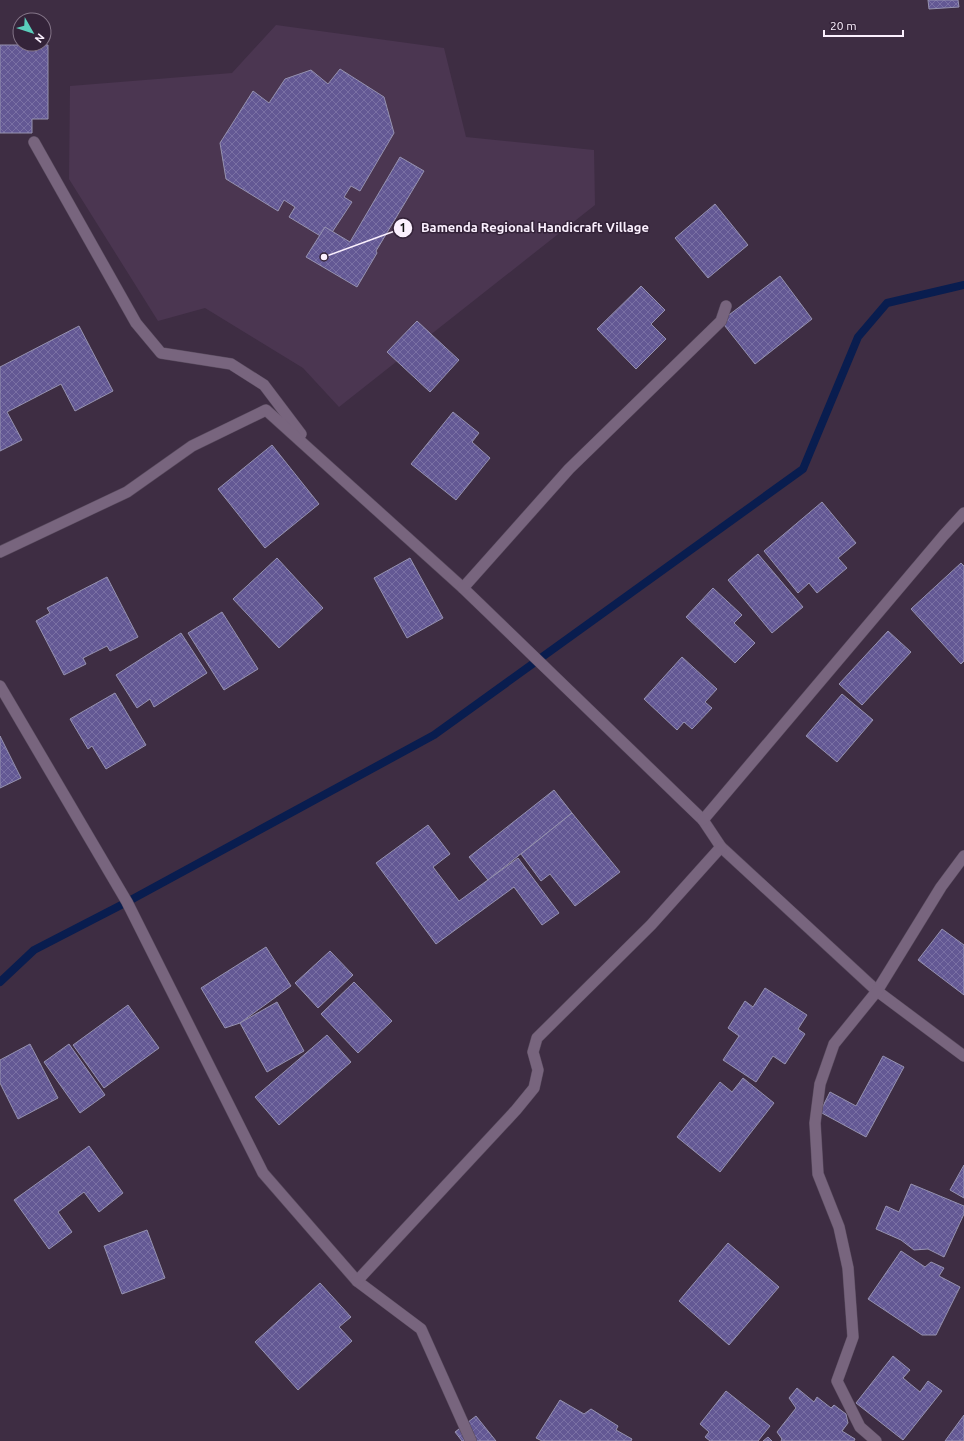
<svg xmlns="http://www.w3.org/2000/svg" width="964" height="1441" font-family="Ubuntu,sans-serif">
<defs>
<pattern id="building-cross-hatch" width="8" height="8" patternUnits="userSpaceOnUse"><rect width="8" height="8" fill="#635894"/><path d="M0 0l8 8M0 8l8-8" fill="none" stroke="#7a70a4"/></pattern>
</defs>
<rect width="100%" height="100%" fill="#3e2d43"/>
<path fill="#4b3651" d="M276,25L444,48L466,137L594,150L595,205L339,407L303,368L205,308L158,321L69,179L70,86L232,73Z"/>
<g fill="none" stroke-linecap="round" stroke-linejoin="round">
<path stroke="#091d4f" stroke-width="8" d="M0,982L34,950L127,902L434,735L803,469L858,337L887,303L964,285"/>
</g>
<g fill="url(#building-cross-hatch)" stroke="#9692b0">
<path d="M928,0H958L959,7L929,9Z"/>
<path d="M0,45H48V119H32V133H0Z"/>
<path d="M340,69L384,97L394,133L360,191L351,186L344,197L352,202L327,240L289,217L295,207L284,200L278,211L226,179L220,143L253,91L269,103L285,79L311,70L328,84Z"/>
<path d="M400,157L424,171L376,251L377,253L357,287L306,257L325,227L350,242Z"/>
<path d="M715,204L748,245L708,278L675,238Z"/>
<path d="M780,276L812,319L755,364L721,321Z"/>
<path d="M641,286L665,310L651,324L666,339L636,369L597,329Z"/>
<path d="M417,321L459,360L430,392L387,352Z"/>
<path d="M79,326L113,391L75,411L61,384L7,412L22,440L0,451V367Z"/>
<path d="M453,412L479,433L472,442L490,458L456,500L411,464Z"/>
<path d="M272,445L319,504L265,548L218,489Z"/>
<path d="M822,502L856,543L838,558L847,568L817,593L809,583L798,593L764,551Z"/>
<path d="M758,554L803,607L772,633L728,580Z"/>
<path d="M277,558L323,608L279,648L233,599Z"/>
<path d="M410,558L443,618L407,638L374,578Z"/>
<path d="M961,563L964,566V661L961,664L911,609Z"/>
<path d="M107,577L138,637L110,651L107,646L83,658L86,664L64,675L36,621L50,613L47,608Z"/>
<path d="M713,588L742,615L734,623L755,643L735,663L686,617Z"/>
<path d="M222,612L258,669L224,690L188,633Z"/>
<path d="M888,631L911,652L862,705L839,684Z"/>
<path d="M181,633L207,673L154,707L150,699L137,708L116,675Z"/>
<path d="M682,657L717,689L705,702L712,708L692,729L684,722L677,730L644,699Z"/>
<path d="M115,693L146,745L106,769L92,746L88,749L70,719Z"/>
<path d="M842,694L873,720L837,762L806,736Z"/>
<path d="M0,736L21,778L0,788Z"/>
<path d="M554,790L572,813L488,880L469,857Z"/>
<path d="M572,813L620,872L575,906L550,874L541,881L521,854Z"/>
<path d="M428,825L450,854L433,867L459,901L518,858L559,913L542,925L514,887L436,944L376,863Z"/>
<path d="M942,929L964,945V995L918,960Z"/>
<path d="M266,947L291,986L240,1023L225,1028L201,988Z"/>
<path d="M330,951L353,975L318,1008L295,983Z"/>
<path d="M354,982L392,1021L358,1053L321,1014Z"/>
<path d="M765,988L807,1015L798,1029L805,1034L785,1064L773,1056L756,1082L723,1060L739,1036L728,1028L745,1001L753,1007Z"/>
<path d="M277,1002L304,1051L267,1072L240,1023Z"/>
<path d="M128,1005L159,1048L104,1088L73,1045Z"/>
<path d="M327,1035L351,1062L279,1125L255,1097Z"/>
<path d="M30,1044L58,1098L18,1119L0,1083V1060Z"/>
<path d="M69,1044L105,1095L80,1113L44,1062Z"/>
<path d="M883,1056L904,1067L866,1137L820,1112L830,1092L856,1106Z"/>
<path d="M743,1078L774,1103L720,1172L677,1137L720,1082L732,1092Z"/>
<path d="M89,1146L123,1193L99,1212L84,1192L58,1212L72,1232L49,1249L14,1200Z"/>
<path d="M964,1165V1198L950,1190Z"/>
<path d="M911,1184L964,1206V1214L944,1257L928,1249L914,1250L901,1240L876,1229L886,1206L899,1212Z"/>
<path d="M147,1230L165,1278L122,1294L104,1246Z"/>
<path d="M728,1243L779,1287L729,1345L679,1301Z"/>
<path d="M901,1251L925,1267L931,1262L944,1268L939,1276L960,1287L936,1335H922L868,1299Z"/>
<path d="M320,1283L351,1317L339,1327L352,1341L298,1390L255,1342Z"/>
<path d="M893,1356L910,1370L903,1378L920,1392L928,1381L942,1391L903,1440L856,1403Z"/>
<path d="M797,1388L814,1402L817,1397L831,1408L834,1405L846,1414L848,1423L842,1431L855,1439L854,1441H781L782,1439L777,1432L796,1408L789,1398Z"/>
<path d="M726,1391L770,1426L758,1441H710L705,1437L709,1432L700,1424Z"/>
<path d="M560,1400L584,1414L591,1409L618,1426L616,1430L632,1439L631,1441H542L536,1438Z"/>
<path d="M964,1415V1441H945Z"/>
<path d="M476,1416L496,1441H462L455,1432Z"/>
<path d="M768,1437L772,1441H763Z"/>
</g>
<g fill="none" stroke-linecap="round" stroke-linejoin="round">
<g stroke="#584a5d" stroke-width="12">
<g id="minor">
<path d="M34,142L136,323L161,353L231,364L264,385L301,434"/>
<path d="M0,552L127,492L192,446L266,410L463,588L703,820L721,847L877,991L964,1056"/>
<path d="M463,588L569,469L721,321L726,306"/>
<path d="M0,686L127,902L263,1173L357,1281L421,1329L471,1441"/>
<path d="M703,820L944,535L964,513"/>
<path d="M357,1281L516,1110L534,1088L538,1070L533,1052L537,1038L651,925L721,847"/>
<path d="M876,1441L860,1427L837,1381L853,1337L848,1268L839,1227L818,1174L815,1123L820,1084L834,1044L877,991L941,887L964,856"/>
</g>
</g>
<use href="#minor" stroke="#78657e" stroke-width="11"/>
</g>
<path fill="none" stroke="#fbf0fe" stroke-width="1.5" d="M324 257L403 228"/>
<g fill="#fbf0fe" stroke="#342339" stroke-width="1.5">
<circle cx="324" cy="257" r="4"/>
<circle cx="403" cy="228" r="10"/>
</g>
<g font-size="12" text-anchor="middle" font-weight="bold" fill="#111">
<text x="403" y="232">1</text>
</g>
<g font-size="13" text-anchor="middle" font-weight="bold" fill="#fbf0fe" stroke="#342339" stroke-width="3" stroke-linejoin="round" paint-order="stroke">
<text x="535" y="232">Bamenda Regional Handicraft Village</text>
</g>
<g transform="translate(32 32) rotate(129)"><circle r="19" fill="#342339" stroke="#847588"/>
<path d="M0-3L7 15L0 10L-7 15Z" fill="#5acebc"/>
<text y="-6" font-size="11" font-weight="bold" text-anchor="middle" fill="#fbf0fe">N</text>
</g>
<path d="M824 30v6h79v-6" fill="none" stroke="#fbf0fe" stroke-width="2"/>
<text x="830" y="30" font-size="12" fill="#fbf0fe" stroke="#342339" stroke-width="3" paint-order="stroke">20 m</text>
</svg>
